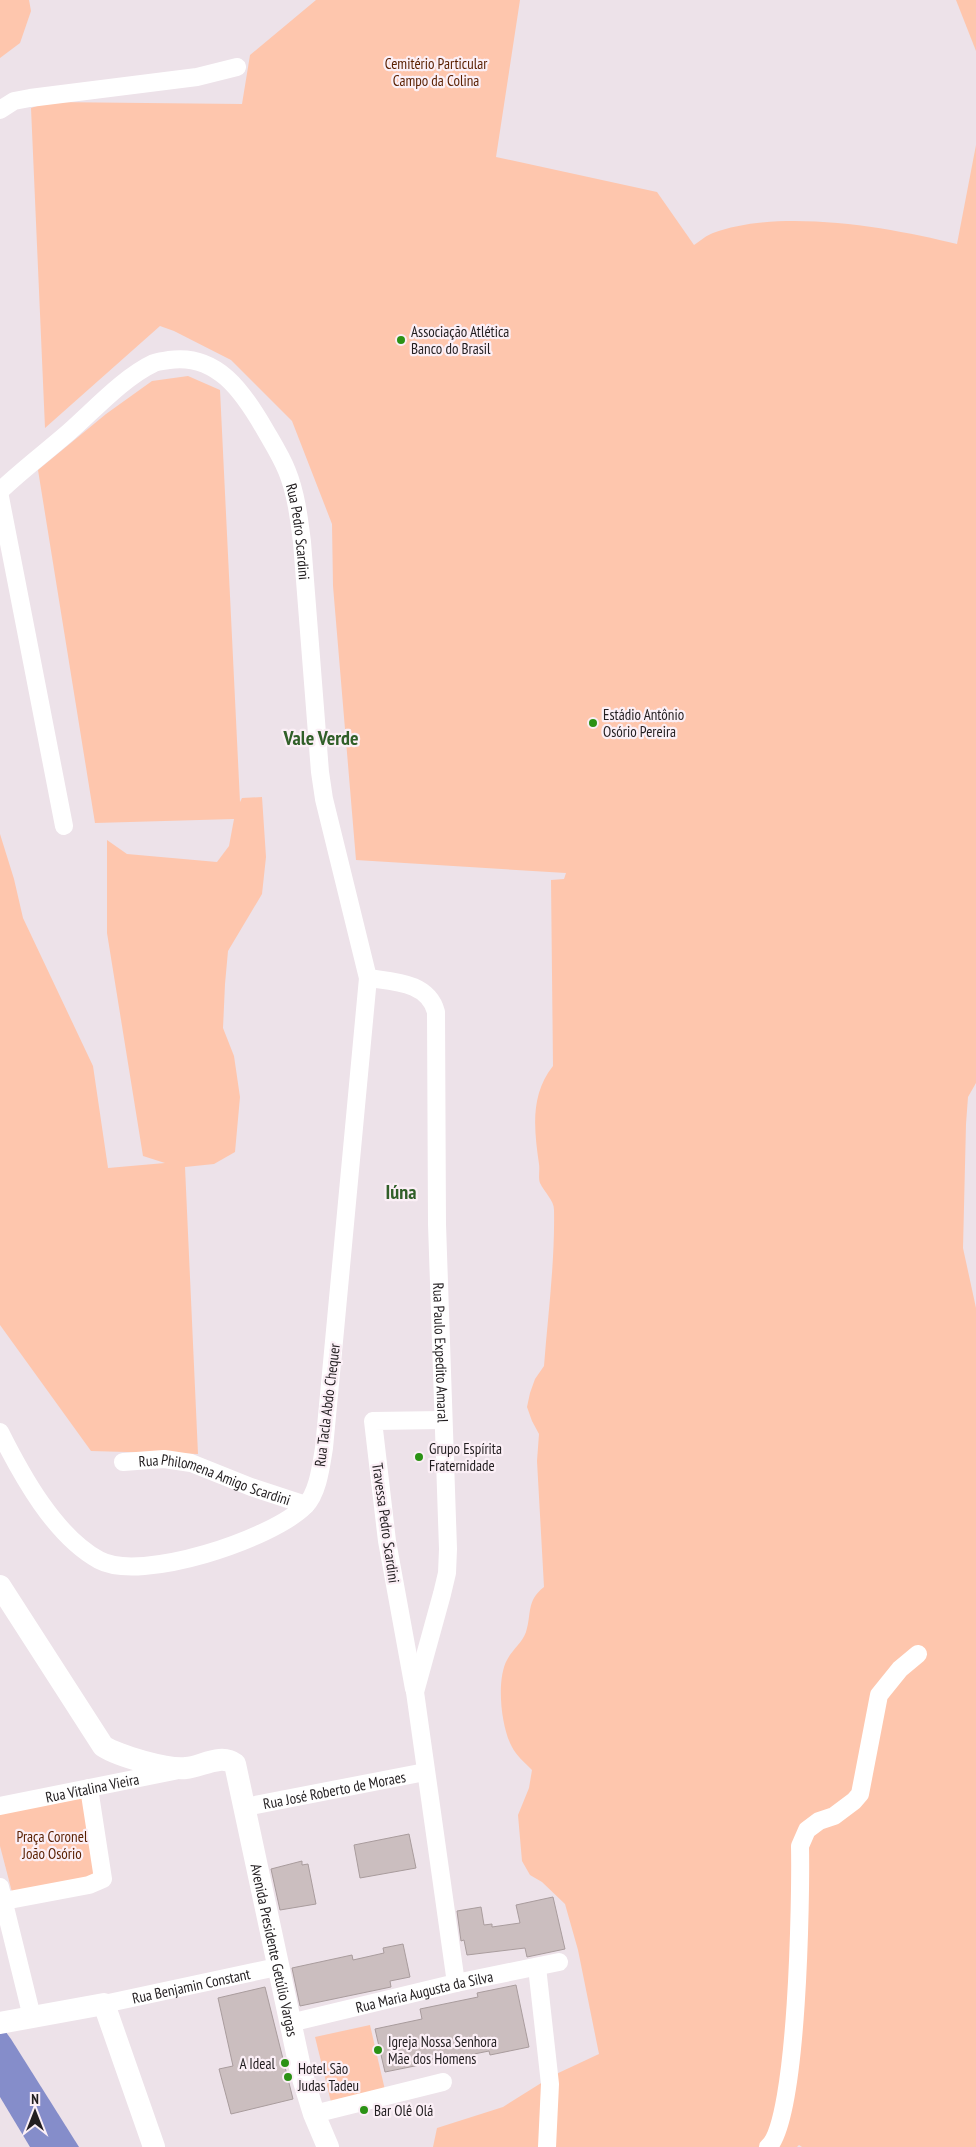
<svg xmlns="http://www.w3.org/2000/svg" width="976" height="2147" font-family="'PT Sans Narrow',sans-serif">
<rect width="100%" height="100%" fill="#ede2e9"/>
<g fill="#fec6ad">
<path d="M0,0H29L31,11L20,43L0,58Z"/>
<path d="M316,0H520L496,157L657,192L694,245C700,241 707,235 713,233C780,208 889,227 957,244L976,145V1083L968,1097L966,1124L963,1248L976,1308V2147H802L799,2145L797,2147H433L437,2128L503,2107L554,2075L599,2054L578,1950L565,1904L542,1882L530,1875L522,1861L518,1815L529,1788L532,1770C525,1763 516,1755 512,1747C501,1727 496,1680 507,1660C512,1650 522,1643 526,1632C532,1613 526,1601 544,1587L537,1461L539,1434L532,1421L527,1407L530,1393L535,1379L544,1366C548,1314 555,1262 554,1210C554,1200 544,1192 540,1183C538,1178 540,1170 539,1164C534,1129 530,1095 553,1066L551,880L564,879L566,873L356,860L333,586L332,524L292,421L231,360L174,331L160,326L45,428L31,108L49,102L242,104L250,55Z"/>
<path d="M956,0H976V51Z"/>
<path d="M188,376L220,390L240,802L242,798L262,797L266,857L262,894L228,951L225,984L223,1028L234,1056L240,1097L235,1152L214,1164L185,1167L198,1454L91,1451L0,1325V834L14,879L23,918L93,1066L108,1168L165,1163L143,1156L107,933V840L127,854L217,862L229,846L234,819L95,823L38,470L106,414L152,381Z"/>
<path d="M83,1798L99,1875L12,1892L0,1846V1814Z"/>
<path d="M370,2025L385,2090L331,2102L315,2037Z"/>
</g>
<path fill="#858dca" d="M0,2024L11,2039L79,2147H30L0,2097Z"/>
<g fill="#cbbebf" stroke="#a99c9d">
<path d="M409,1834L416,1868L360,1878L354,1845Z"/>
<path d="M302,1861V1865L308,1864L316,1904L280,1910L271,1869Z"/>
<path d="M553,1897L565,1949L527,1957L525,1948L467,1955L464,1940L461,1941L457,1911L481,1907L484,1925L492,1924V1927L520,1923L516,1905Z"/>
<path d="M403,1944L410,1977L390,1981L391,1987L300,2006L292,1968L352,1955L353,1960L384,1953L383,1948Z"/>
<path d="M516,1985L529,2047L490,2055L489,2051L385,2072L375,2029L422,2019L420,2009L478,1997L477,1993Z"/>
<path d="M265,1987L293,2099L231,2114L219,2069L233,2066L218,1998Z"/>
</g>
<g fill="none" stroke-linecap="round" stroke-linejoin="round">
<g stroke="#fff" stroke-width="18">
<path d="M0,110L14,101L30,98L197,77L237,67"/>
<path id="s1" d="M0,491C22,470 46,452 69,432C94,410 124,377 154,363C159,361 165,361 169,360C217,353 243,392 264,428C272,442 281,456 287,471C296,493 299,518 302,542L320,772L324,799L368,978L324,1448C321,1466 318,1493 305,1506C272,1539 141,1583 99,1560C55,1536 22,1476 0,1432"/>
<path d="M0,497L64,826"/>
<path id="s2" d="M368,978C394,982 428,982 436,1012L437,1224L448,1549L447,1573L442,1594L415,1692L456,1983"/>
<path id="s3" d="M123,1462L164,1459L191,1463L251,1487L306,1505"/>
<path d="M414,1689L387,1541L373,1421L443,1420"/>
<path id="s4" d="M0,1806L174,1771"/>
<path id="s5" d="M245,1807L425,1772"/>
<path d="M0,1887L32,2017"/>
<path d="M4,1901L89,1885L103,1879L89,1788"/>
<path d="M537,1967L550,2084L547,2147"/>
<path id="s6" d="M104,2004L277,1967"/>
<path id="s7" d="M290,2023L456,1983L559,1962"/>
<path d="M314,2114L443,2082"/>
<path d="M768,2147C798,2122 801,1893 800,1846L807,1830L819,1821L834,1816L854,1801L860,1794L879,1695L900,1669L918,1654"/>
</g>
<g stroke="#fff" stroke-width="22">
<path id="s8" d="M0,1586L103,1746C118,1756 168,1770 186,1768C201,1767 221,1753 235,1764L301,2072L314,2114L328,2147"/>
<path d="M0,2023L104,2004L154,2147"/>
</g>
</g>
<g fill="#2b9215" stroke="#fbeff6" stroke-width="2">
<circle cx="401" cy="340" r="5"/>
<circle cx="593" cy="723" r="5"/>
<circle cx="419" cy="1457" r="5"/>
<circle cx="378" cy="2050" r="5"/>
<circle cx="285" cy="2063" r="5"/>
<circle cx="288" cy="2077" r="5"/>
<circle cx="364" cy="2110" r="5"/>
</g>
<g text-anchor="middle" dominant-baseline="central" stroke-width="4.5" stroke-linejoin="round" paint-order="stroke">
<g font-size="15" fill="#591f00" stroke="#fbeff6">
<text x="436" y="63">Cemitério Particular<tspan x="436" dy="17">Campo da Colina</tspan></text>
<text x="52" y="1836">Praça Coronel<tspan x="52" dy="17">João Osório</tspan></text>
</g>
<g font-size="15" fill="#221e20" stroke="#fbeff6" text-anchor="start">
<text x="411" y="331">Associação Atlética<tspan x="411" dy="17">Banco do Brasil</tspan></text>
<text x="603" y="714">Estádio Antônio<tspan x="603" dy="17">Osório Pereira</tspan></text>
<text x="429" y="1448">Grupo Espírita<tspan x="429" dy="17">Fraternidade</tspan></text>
<text x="388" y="2041">Igreja Nossa Senhora<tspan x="388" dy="17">Mãe dos Homens</tspan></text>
<text x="275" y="2063" text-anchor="end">A Ideal</text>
<text x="298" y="2068">Hotel São<tspan x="298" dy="17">Judas Tadeu</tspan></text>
<text x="374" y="2110">Bar Olê Olá</text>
</g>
<g font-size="15" fill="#221e20" stroke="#fbeff6">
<text stroke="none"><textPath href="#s1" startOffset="452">Rua Pedro Scardini</textPath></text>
<text stroke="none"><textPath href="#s2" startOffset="422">Rua Paulo Expedito Amaral</textPath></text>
<text transform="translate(327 1405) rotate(-83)">Rua Tacla Abdo Chequer</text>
<text stroke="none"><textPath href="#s3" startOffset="95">Rua Philomena Amigo Scardini</textPath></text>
<text transform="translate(386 1523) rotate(82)">Travessa Pedro Scardini</text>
<text stroke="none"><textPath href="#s4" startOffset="94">Rua Vitalina Vieira</textPath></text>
<text stroke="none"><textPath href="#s5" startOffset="91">Rua José Roberto de Moraes</textPath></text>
<text stroke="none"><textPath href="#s8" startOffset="518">Avenida Presidente Getúlio Vargas</textPath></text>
<text stroke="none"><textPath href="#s6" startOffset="89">Rua Benjamin Constant</textPath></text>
<text stroke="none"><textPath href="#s7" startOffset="138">Rua Maria Augusta da Silva</textPath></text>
</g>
<g font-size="20" font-weight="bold" fill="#305f28" stroke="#fbeff6">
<text x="321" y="738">Vale Verde</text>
<text x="401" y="1192">Iúna</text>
</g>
</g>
<g transform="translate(35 2112)" stroke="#fbeff6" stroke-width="4" paint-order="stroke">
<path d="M0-4L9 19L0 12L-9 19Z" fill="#221e20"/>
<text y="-8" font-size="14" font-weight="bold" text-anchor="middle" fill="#221e20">N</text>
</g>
</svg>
